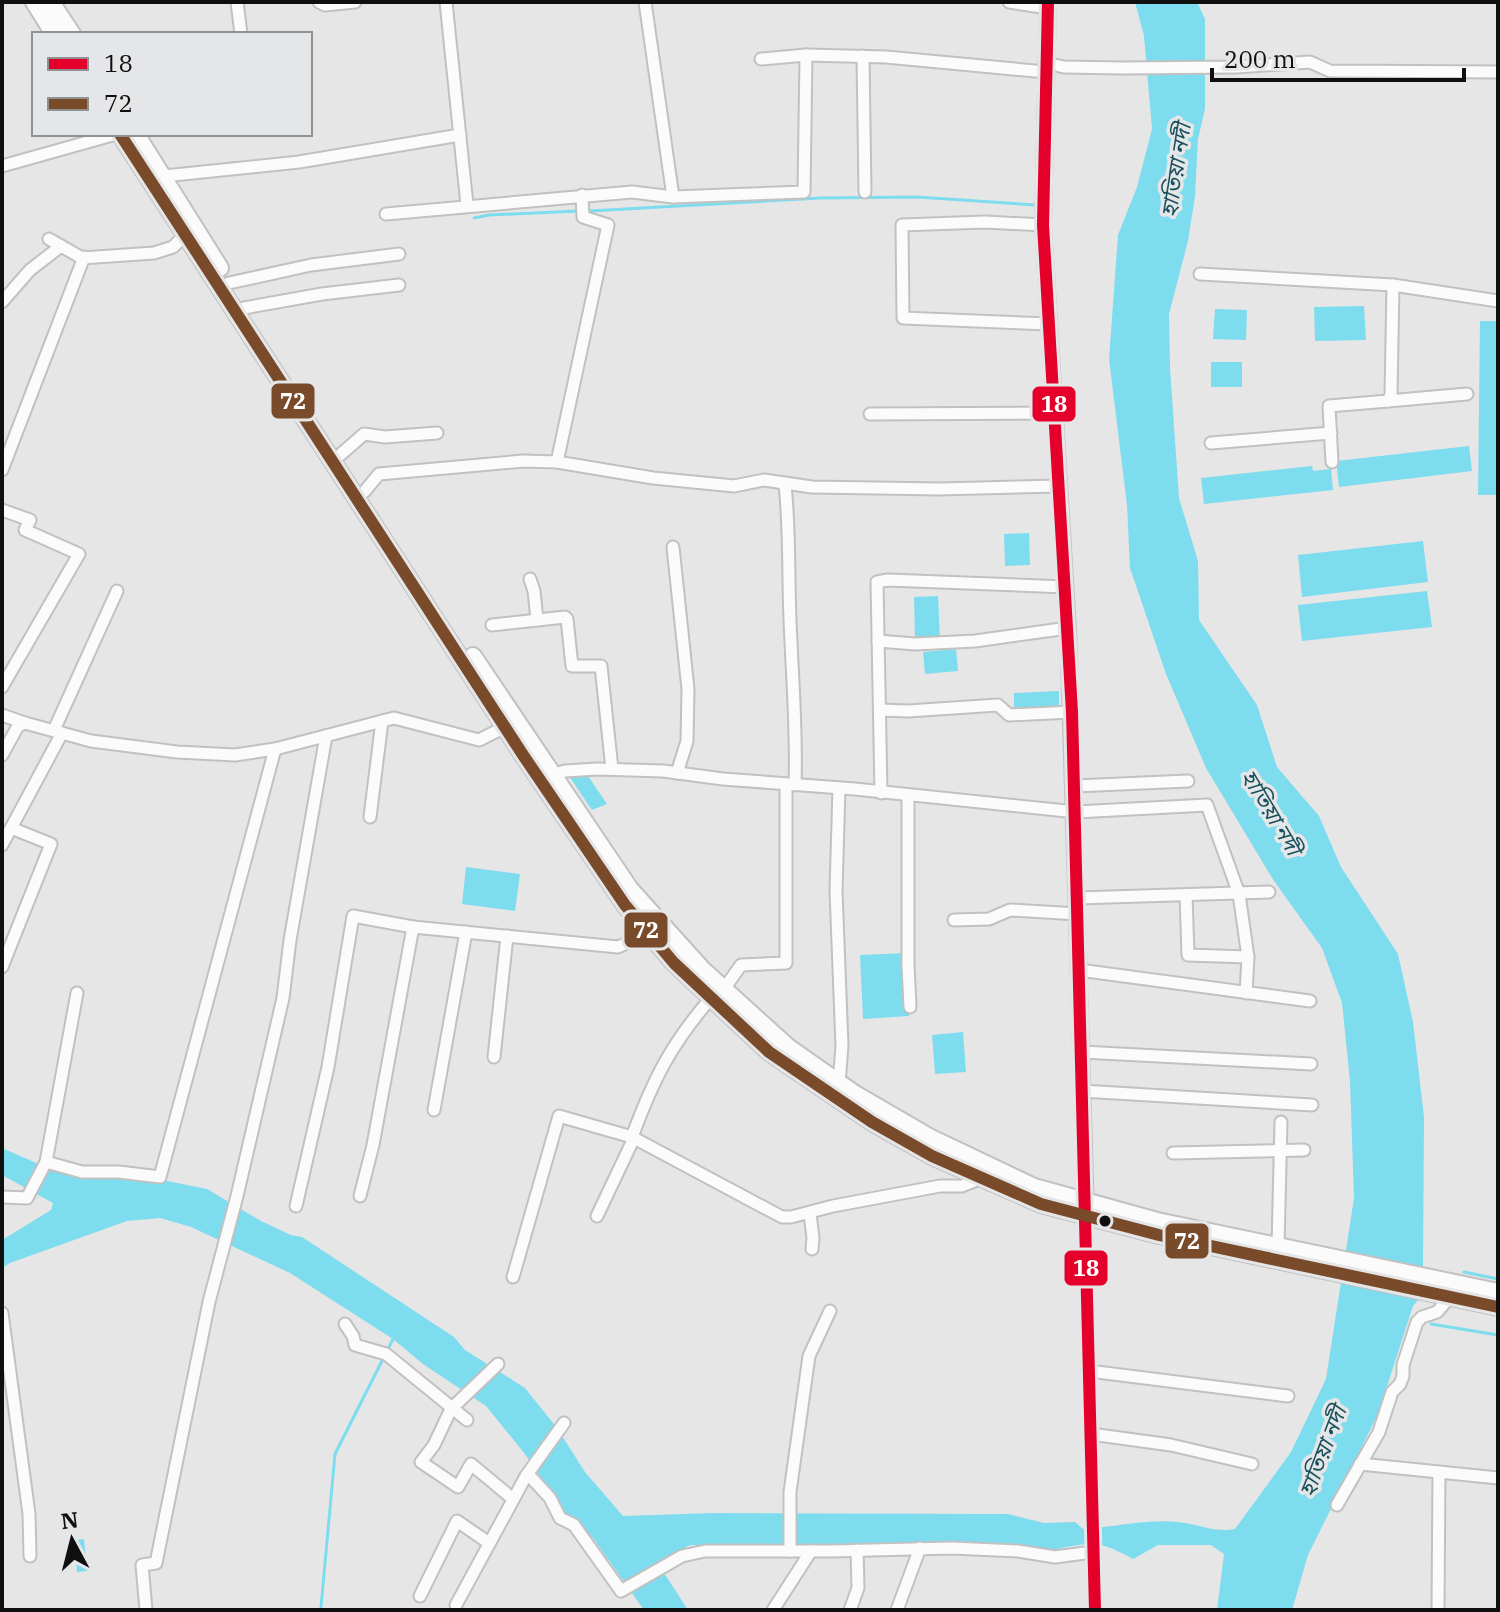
<svg xmlns="http://www.w3.org/2000/svg" width="1500" height="1612" font-family="'IBM Plex Serif','Noto Sans Bengali',serif">
<rect width="100%" height="100%" fill="#e6e6e7"/>
<g fill="#7edcef">
<path d="M1135,2H1197L1205,19V109L1198,139L1195,196L1188,241L1169,314L1170,368L1179,498L1198,561L1199,620L1257,705L1277,767L1319,816L1341,867L1398,954L1413,1022L1424,1117L1423,1266L1419,1299L1413,1306L1378,1414L1308,1555L1292,1610H1217L1224,1554L1211,1545H1158L1133,1559C1095,1538 1089,1543 1048,1551L690,1545L657,1562L688,1610H644L593,1538L566,1514L525,1454L486,1406L423,1364L393,1339L290,1273L191,1227L160,1218L127,1221L10,1263L2,1268V1240L51,1210L53,1203L2,1175V1148L41,1165L152,1178L207,1189L261,1221L291,1235L302,1237L454,1337L465,1350L525,1388L557,1428L585,1472L623,1516L714,1513L1008,1514L1044,1523L1075,1522L1083,1529C1115,1527 1146,1519 1178,1522C1199,1524 1214,1533 1235,1529L1291,1452L1326,1379L1354,1198L1350,1081L1342,1003L1322,948L1274,881L1206,768L1166,674L1130,568L1127,505L1109,359L1118,235L1137,187L1152,129L1144,36Z"/>
<path d="M1364,306L1366,340L1315,341L1314,307Z"/>
<path d="M1215,309L1247,310L1246,340L1213,339Z"/>
<path d="M1480,321H1498V495H1478Z"/>
<rect x="1211" y="362" width="31" height="25"/>
<path d="M1469,446L1472,471L1339,487L1336,461Z"/>
<path d="M1312,466L1313,471L1331,469L1333,490L1204,504L1201,478Z"/>
<path d="M1029,533L1030,565L1005,566L1004,534Z"/>
<path d="M1423,541L1428,582L1302,597L1298,555Z"/>
<path d="M1427,591L1432,627L1302,641L1298,605Z"/>
<path d="M938,596L940,639L915,640L914,597Z"/>
<path d="M956,649L958,671L925,674L923,652Z"/>
<path d="M1059,691V708L1014,710V693Z"/>
<path d="M586,773L607,804L592,810L569,776Z"/>
<path d="M466,867L520,874L515,911L462,904Z"/>
<path d="M905,953L909,1016L863,1019L860,955Z"/>
<path d="M963,1032L966,1072L935,1074L932,1035Z"/>
<path d="M84,1539L87,1571L77,1572L75,1540Z"/>
</g>
<g fill="none" stroke-linecap="round" stroke-linejoin="round">
<g stroke="#7edcef" stroke-width="3">
<path d="M589,211L820,198L917,197L1036,205"/>
<path d="M474,218L489,215L578,211"/>
<path d="M1464,1272L1498,1279"/>
<path d="M1431,1324L1498,1335"/>
<path d="M321,1607L335,1454L393,1339"/>
</g>
<g stroke="#c1c1c2" stroke-width="15">
<g id="minor">
<path d="M237,2L241,34"/>
<path d="M319,2L325,5L355,2"/>
<path d="M446,2L467,205"/>
<path d="M645,2L673,197"/>
<path d="M1009,2L1048,8"/>
<path d="M806,55L886,57L1046,72"/>
<path d="M863,56L865,192"/>
<path d="M1046,63L1064,67L1123,68L1236,67L1310,62L1330,71L1498,72"/>
<path d="M2,166L116,134"/>
<path d="M164,176L299,162L460,135"/>
<path d="M386,214L632,192L673,197L804,192L806,55L761,59"/>
<path d="M1043,225L985,222L902,225L903,318L1049,324"/>
<path d="M49,239L82,258L154,253L173,247L185,235"/>
<path d="M1200,274L1393,285L1498,301"/>
<path d="M229,283L311,265L399,254"/>
<path d="M2,302L30,270L61,246"/>
<path d="M244,308L322,294L399,285"/>
<path d="M1388,401L1467,394"/>
<path d="M870,414L1054,413"/>
<path d="M1211,443L1331,433"/>
<path d="M340,455L364,434L385,437L437,433"/>
<path d="M557,462L653,478L734,486L764,480L812,487L940,489L1058,486"/>
<path d="M1332,462L1329,406L1388,401L1391,395L1393,285"/>
<path d="M2,470L84,257"/>
<path d="M785,485C790,531 788,574 790,619C792,675 797,729 795,785"/>
<path d="M364,492L379,474L523,461L557,462L608,225L583,217L582,195"/>
<path d="M2,510L30,520L25,530L79,554L2,687"/>
<path d="M673,547L688,689L687,741L677,773"/>
<path d="M530,579L534,591L537,620"/>
<path d="M492,625L565,617L567,619L572,666H601L612,769"/>
<path d="M878,641L915,644L975,641L1068,628"/>
<path d="M880,710L908,711L998,705L1009,715L1072,712"/>
<path d="M2,715L25,723"/>
<path d="M54,730L117,591"/>
<path d="M2,755L18,726L25,723L91,741L177,752L235,755L275,749L394,718L479,740L505,727"/>
<path d="M552,775L565,771L597,769L663,771L723,779L855,789L1076,812L1207,805L1239,894L1248,957L1246,993"/>
<path d="M1075,786L1188,781"/>
<path d="M881,793L877,582L888,580L1066,587"/>
<path d="M908,796V965L910,1007"/>
<path d="M370,817L382,721"/>
<path d="M2,845L62,733"/>
<path d="M1186,895L1188,955L1248,957"/>
<path d="M1078,898L1269,892"/>
<path d="M954,920L989,919L1010,910L1078,914"/>
<path d="M2,967L51,844L11,828"/>
<path d="M1079,970L1310,1001"/>
<path d="M724,989L741,965L786,963V784"/>
<path d="M1082,1052L1311,1064"/>
<path d="M494,1057L507,936"/>
<path d="M839,1083L842,1046L836,891L839,788"/>
<path d="M1082,1091L1312,1105"/>
<path d="M434,1110L466,932"/>
<path d="M632,1137L782,1217H791L833,1206L940,1186H962L982,1178"/>
<path d="M1173,1153L1304,1150"/>
<path d="M46,1162L82,1172H119L160,1177L275,749"/>
<path d="M360,1196L373,1145L413,927L618,947L627,943L644,928"/>
<path d="M2,1197L27,1198L46,1162L77,993"/>
<path d="M296,1206L328,1067L353,916L413,927"/>
<path d="M810,1214L813,1238L812,1249"/>
<path d="M597,1216L634,1138"/>
<path d="M1086,1217L1095,1610"/>
<path d="M1278,1246L1281,1122"/>
<path d="M513,1277L559,1116L632,1137C653,1080 671,1044 711,998"/>
<path d="M2,1313L29,1514L30,1556"/>
<path d="M345,1324L353,1336L355,1345L386,1354L467,1420"/>
<path d="M498,1364L451,1409L434,1445L421,1462L458,1487L471,1464L513,1499"/>
<path d="M1089,1371L1288,1396"/>
<path d="M1091,1434L1171,1445L1252,1464"/>
<path d="M1360,1464L1439,1472"/>
<path d="M528,1474L550,1498L560,1518L574,1525L621,1591L682,1556L705,1551H832L952,1548L1018,1551L1055,1557L1093,1552"/>
<path d="M1337,1505L1379,1432L1392,1392L1400,1384L1403,1376V1365L1417,1322L1422,1317L1437,1312L1450,1297"/>
<path d="M790,1551V1492L809,1356L830,1311"/>
<path d="M420,1596L457,1521L489,1543"/>
<path d="M456,1605L526,1476L564,1423"/>
<path d="M146,1610L142,1565L156,1563L209,1302L237,1196L283,998L290,940L326,736"/>
<path d="M773,1610L811,1551"/>
<path d="M850,1610L858,1588L857,1550"/>
<path d="M897,1610L920,1548"/>
<path d="M1438,1610L1439,1472L1498,1478"/>
</g>
</g>
<g stroke="#c1c1c2" stroke-width="18">
<path id="major" d="M1048,2L1043,225L1068,628L1086,1212"/>
</g>
<g stroke="#c1c1c2" stroke-width="20">
<g id="highway">
<path d="M34,2L54,34"/>
<path d="M51,2L72,34"/>
<path d="M120,134L523,755L625,905L674,963L769,1052L872,1122L932,1156L1041,1204L1159,1235L1498,1307"/>
<path d="M136,134L220,268"/>
<path d="M473,656L630,889L703,970L788,1047L855,1094L929,1137L1034,1187L1157,1221L1498,1292"/>
</g>
</g>
<use href="#minor" stroke="#fbfbfb" stroke-width="11"/>
<use href="#major" stroke="#fbfbfb" stroke-width="14"/>
<use href="#highway" stroke="#fbfbfb" stroke-width="16"/>
<g stroke="#e5e6e8" stroke-width="18">
<path id="bus-1" d="M1048,2L1043,225L1072,712L1095,1610"/>
</g>
<g stroke="#e5e6e8" stroke-width="18">
<path id="bus-2" d="M120,134L523,755L625,905L674,963L769,1052L872,1122L932,1156L1041,1204L1159,1235L1498,1307"/>
</g>
<use href="#bus-1" stroke="#e4002b" stroke-width="12"/>
<use href="#bus-2" stroke="#7a4b2a" stroke-width="12"/>
</g>
<circle fill="#0f0f10" stroke="#e5e6e8" stroke-width="3" cx="1105" cy="1221" r="7"/>
<g text-anchor="middle" dominant-baseline="central" stroke-width="7" stroke-linejoin="round" paint-order="stroke">
<g font-size="22" font-style="italic" fill="#18515c" stroke="#e5e6e8">
<text transform="translate(1175 170) rotate(-81)">হাতিয়া নদী</text>
<text transform="translate(1272 812) rotate(59)">হাতিয়া নদী</text>
<text transform="translate(1322 1451) rotate(-69)">হাতিয়া নদী</text>
</g>
</g>
<g stroke="#e5e6e8" stroke-width="3">
<rect x="270" y="382" width="46" height="38" rx="8" fill="#7a4b2a"/>
<rect x="1031" y="385" width="46" height="38" rx="8" fill="#e4002b"/>
<rect x="623" y="911" width="46" height="38" rx="8" fill="#7a4b2a"/>
<rect x="1164" y="1222" width="46" height="38" rx="8" fill="#7a4b2a"/>
<rect x="1063" y="1249" width="46" height="38" rx="8" fill="#e4002b"/>
</g>
<g font-size="22" text-anchor="middle" font-weight="bold" fill="#fff">
<text x="293" y="409">72</text>
<text x="1054" y="412">18</text>
<text x="646" y="938">72</text>
<text x="1187" y="1249">72</text>
<text x="1086" y="1276">18</text>
</g>
<rect width="1500" height="1612" fill="none" stroke="#0f0f10" stroke-width="8"/>
<rect x="32" y="32" width="280" height="104" fill="#e5e6e8" stroke="#8f9092" stroke-width="2"/>
<rect x="48" y="58" width="40" height="12" fill="#e4002b" stroke="#8f9092" stroke-width="2"/>
<text x="104" y="72" font-size="24" fill="#0f0f10">18</text>
<rect x="48" y="98" width="40" height="12" fill="#7a4b2a" stroke="#8f9092" stroke-width="2"/>
<text x="104" y="112" font-size="24" fill="#0f0f10">72</text>
<g transform="translate(72 1540) rotate(353)" stroke="#e5e6e8" stroke-width="6" paint-order="stroke">
<path d="M0-6L14 30L0 20L-14 30Z" fill="#0f0f10"/>
<text y="-12" font-size="22" font-weight="bold" text-anchor="middle" fill="#0f0f10">N</text>
</g>
<path d="M1212 68v12h252v-12" fill="none" stroke="#0f0f10" stroke-width="4"/>
<text x="1224" y="68" font-size="24" fill="#0f0f10" stroke="#e5e6e8" stroke-width="6" paint-order="stroke">200 m</text>
</svg>
